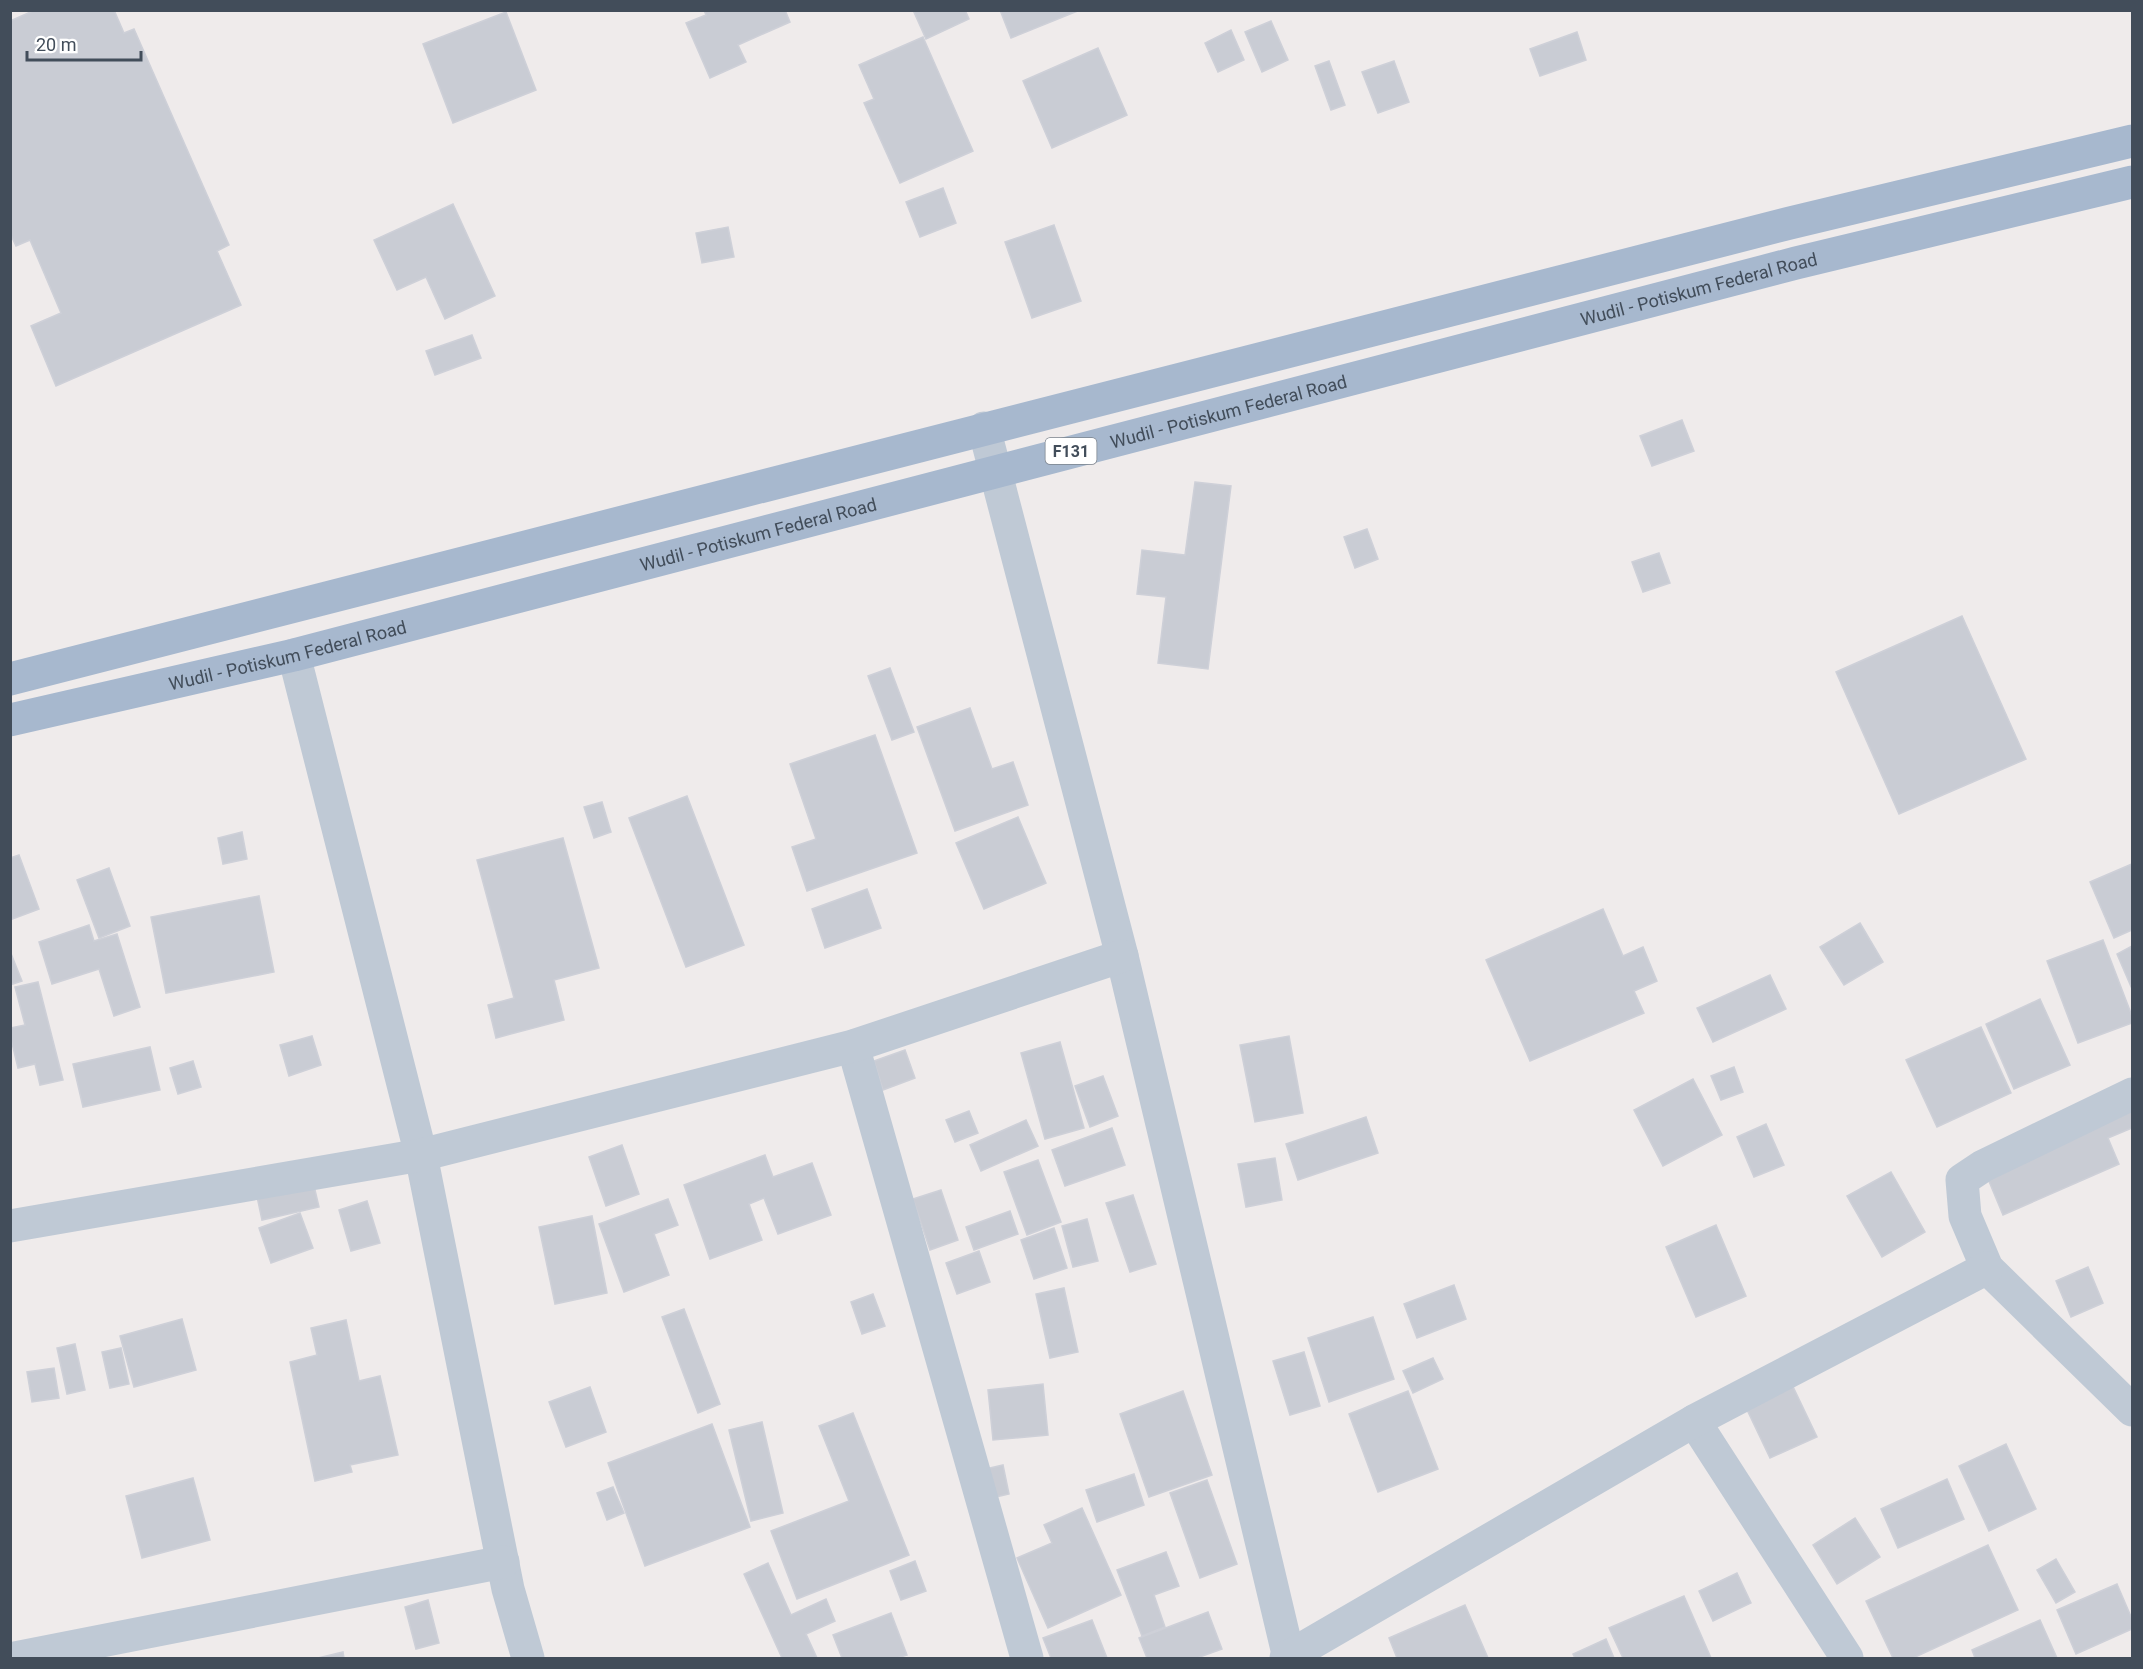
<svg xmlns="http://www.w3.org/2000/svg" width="2143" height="1669" font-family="Roboto,sans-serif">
<rect width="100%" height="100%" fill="#efebeb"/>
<g fill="#c9ccd4" stroke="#ced0d8" stroke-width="1.5">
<path d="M35,10H114L124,33L134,29L229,245L217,251L241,305L56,386L31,326L61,313L30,240L16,246L10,233V21Z"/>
<path d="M704,10H785L790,22L738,45L746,62L710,78L686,23L706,15Z"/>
<path d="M913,10H965L969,19L926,39Z"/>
<path d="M1000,10H1080L1011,38Z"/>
<path d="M506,12L536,90L453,123L423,44Z"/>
<path d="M1271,21L1288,60L1262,72L1245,32Z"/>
<path d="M1231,30L1244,60L1218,72L1205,43Z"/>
<path d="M1577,32L1586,60L1540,76L1530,49Z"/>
<path d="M923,37L973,151L900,183L864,103L874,99L859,65Z"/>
<path d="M1098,48L1127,115L1052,148L1023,81Z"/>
<path d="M1329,61L1345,105L1331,110L1315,66Z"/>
<path d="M1394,61L1409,102L1378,113L1362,72Z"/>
<path d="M943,188L956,223L920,237L906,202Z"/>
<path d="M453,204L495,296L445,319L426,277L397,290L374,240Z"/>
<path d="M1054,225L1081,301L1032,318L1005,242Z"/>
<path d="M728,227L734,257L702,263L696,233Z"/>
<path d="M472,335L481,358L435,375L426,351Z"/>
<path d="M1682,420L1694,451L1652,466L1640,436Z"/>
<path d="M1195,482L1231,486L1208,669L1158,663L1166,597L1137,594L1142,550L1185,555Z"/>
<path d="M1367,529L1378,559L1355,568L1344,537Z"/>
<path d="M1659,553L1670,583L1643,592L1632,562Z"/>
<path d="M1962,616L2026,759L1899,814L1836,672Z"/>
<path d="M890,668L914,732L892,740L868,676Z"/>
<path d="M970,708L992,769L1013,762L1028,805L955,831L917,727Z"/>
<path d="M875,735L917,853L807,891L792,847L816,839L790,764Z"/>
<path d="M687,796L744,945L686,967L629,818Z"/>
<path d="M602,802L611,832L594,838L584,807Z"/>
<path d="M1018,817L1046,883L984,909L956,843Z"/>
<path d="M242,832L247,859L223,864L218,838Z"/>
<path d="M563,838L599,968L554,980L564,1020L496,1038L488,1005L514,998L477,860Z"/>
<path d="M19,855L39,909L10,920V858Z"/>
<path d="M2132,864V930L2114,938L2090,882Z"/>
<path d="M109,868L130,926L99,938L77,880Z"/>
<path d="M867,889L881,928L825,948L812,909Z"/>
<path d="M259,896L274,972L166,993L151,917Z"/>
<path d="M1603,909L1623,956L1643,947L1657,981L1634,991L1644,1013L1530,1061L1486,960Z"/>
<path d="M1860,923L1883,962L1844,985L1820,947Z"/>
<path d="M89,925L94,941L117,934L140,1007L114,1016L99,969L52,984L39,942Z"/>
<path d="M2103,940L2132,1016V1023L2078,1043L2047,961Z"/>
<path d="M2132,946V989L2117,954Z"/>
<path d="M10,951L22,981L10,985Z"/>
<path d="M1770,975L1786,1009L1713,1042L1697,1008Z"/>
<path d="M38,982L63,1080L40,1085L35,1064L18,1068L10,1035V1028L25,1025L15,987Z"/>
<path d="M2040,999L2070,1065L2014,1089L1986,1024Z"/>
<path d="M1981,1027L2011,1093L1937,1127L1906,1060Z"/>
<path d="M312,1036L321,1065L289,1076L280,1045Z"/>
<path d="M1289,1036L1303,1113L1255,1122L1240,1045Z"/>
<path d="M1060,1042L1084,1128L1045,1139L1021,1053Z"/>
<path d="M150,1047L160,1090L83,1107L73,1064Z"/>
<path d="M905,1050L915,1078L883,1090L874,1061Z"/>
<path d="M193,1061L201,1087L178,1094L170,1068Z"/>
<path d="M1734,1067L1743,1092L1721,1100L1711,1076Z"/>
<path d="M1103,1076L1118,1116L1090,1127L1075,1086Z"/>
<path d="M1693,1079L1722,1135L1663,1166L1634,1110Z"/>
<path d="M2132,1102V1128L2108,1138L2119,1164L2003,1215L1983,1167Z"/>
<path d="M969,1111L978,1133L955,1142L946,1120Z"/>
<path d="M1366,1117L1378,1153L1298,1180L1286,1144Z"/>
<path d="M1026,1120L1038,1146L981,1171L970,1145Z"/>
<path d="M1766,1124L1784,1165L1754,1177L1737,1137Z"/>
<path d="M1112,1128L1125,1165L1065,1186L1052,1150Z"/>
<path d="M622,1145L639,1194L606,1206L589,1157Z"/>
<path d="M765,1155L773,1177L812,1163L831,1215L778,1234L764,1198L749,1204L762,1240L710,1259L684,1185Z"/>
<path d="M1275,1158L1282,1200L1246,1207L1238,1164Z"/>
<path d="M1038,1160L1061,1222L1027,1235L1004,1172Z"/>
<path d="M1891,1172L1925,1232L1882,1257L1847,1196Z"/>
<path d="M311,1173L319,1207L262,1220L255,1187Z"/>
<path d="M941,1190L958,1240L930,1250L913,1199Z"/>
<path d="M1133,1195L1156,1264L1130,1272L1106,1203Z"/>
<path d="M668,1199L678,1225L654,1234L669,1275L624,1292L599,1224Z"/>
<path d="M367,1201L380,1243L351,1251L339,1210Z"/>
<path d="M1010,1211L1018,1234L974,1250L966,1227Z"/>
<path d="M300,1213L313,1248L271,1263L259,1228Z"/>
<path d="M592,1216L607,1293L555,1304L539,1227Z"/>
<path d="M1087,1219L1098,1261L1073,1267L1062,1226Z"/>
<path d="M1716,1225L1746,1296L1696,1317L1666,1247Z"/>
<path d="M1054,1228L1067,1268L1034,1279L1021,1240Z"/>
<path d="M979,1251L990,1282L957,1294L946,1263Z"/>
<path d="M2088,1267L2103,1303L2071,1317L2056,1281Z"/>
<path d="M1454,1285L1466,1319L1417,1338L1404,1304Z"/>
<path d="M1064,1288L1078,1352L1050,1358L1036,1294Z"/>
<path d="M873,1294L885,1326L862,1334L851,1302Z"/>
<path d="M684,1309L720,1404L698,1413L662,1317Z"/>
<path d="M1373,1317L1394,1379L1329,1402L1308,1338Z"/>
<path d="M182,1319L196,1370L134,1387L120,1336Z"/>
<path d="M346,1320L359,1381L380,1376L398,1455L350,1465L352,1472L315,1481L290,1362L317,1355L311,1328Z"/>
<path d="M75,1344L85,1390L67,1394L57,1348Z"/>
<path d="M121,1348L129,1384L110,1388L102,1352Z"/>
<path d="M1304,1352L1320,1406L1290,1415L1273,1361Z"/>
<path d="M1433,1358L1443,1379L1413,1393L1403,1371Z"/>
<path d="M54,1368L59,1398L32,1402L27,1372Z"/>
<path d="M1787,1374L1817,1437L1770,1458L1740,1395Z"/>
<path d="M1043,1384L1048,1435L993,1440L988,1390Z"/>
<path d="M590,1387L606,1432L566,1447L549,1402Z"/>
<path d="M1183,1391L1212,1475L1149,1497L1120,1414Z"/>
<path d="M1408,1391L1438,1469L1378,1492L1349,1414Z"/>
<path d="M853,1413L909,1555L797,1599L771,1531L849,1501L819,1426Z"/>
<path d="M762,1422L783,1513L751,1521L729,1430Z"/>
<path d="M712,1424L750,1527L645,1566L608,1463Z"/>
<path d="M2006,1444L2036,1509L1989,1531L1959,1466Z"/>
<path d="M1003,1465L1009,1494L987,1499L981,1470Z"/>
<path d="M1134,1474L1144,1505L1097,1522L1086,1490Z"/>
<path d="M193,1478L210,1540L142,1558L126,1496Z"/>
<path d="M1947,1479L1964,1519L1898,1548L1881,1509Z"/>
<path d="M1207,1480L1237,1564L1200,1578L1170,1493Z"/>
<path d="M613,1487L624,1513L607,1520L597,1493Z"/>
<path d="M1082,1508L1121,1595L1048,1628L1017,1558L1052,1543L1044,1525Z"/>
<path d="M1855,1518L1880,1557L1837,1584L1813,1545Z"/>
<path d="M1988,1545L2018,1610L1913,1658H1893L1866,1601Z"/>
<path d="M1166,1552L1179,1586L1154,1595L1165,1627L1142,1636L1117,1570Z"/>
<path d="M2056,1559L2075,1592L2056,1603L2037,1570Z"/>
<path d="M915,1561L926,1591L901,1600L890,1571Z"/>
<path d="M768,1563L791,1615L826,1599L835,1621L806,1634L817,1658H782L744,1574Z"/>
<path d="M1737,1573L1751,1603L1713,1621L1699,1591Z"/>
<path d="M2117,1584L2132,1619V1629L2076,1654L2057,1610Z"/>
<path d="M1684,1596L1711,1658H1623L1609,1628Z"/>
<path d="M428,1600L439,1643L416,1649L405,1607Z"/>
<path d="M1465,1605L1488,1658H1397L1389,1638Z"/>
<path d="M1208,1612L1222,1649L1197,1658H1147L1139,1638Z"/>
<path d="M891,1613L907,1655L897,1658H842L833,1635Z"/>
<path d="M1092,1620L1107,1658H1051L1043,1638Z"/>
<path d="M2040,1620L2057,1658H1975L1972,1650Z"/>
<path d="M1606,1639L1614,1658H1575L1573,1654Z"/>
<path d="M343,1652L344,1658H318Z"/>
</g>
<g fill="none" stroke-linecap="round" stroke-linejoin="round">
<g stroke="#bfc9d5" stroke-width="33">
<path d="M984,428L1122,956L1289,1658"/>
<path d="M294,655L421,1155L508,1589L528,1658"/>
<path d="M853,1046L1027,1658"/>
<path d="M2132,1094L1983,1166L1962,1180L1965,1216L1987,1268L2132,1410"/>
<path d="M10,1226L421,1155L853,1046L1122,956"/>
<path d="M1694,1421L1847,1658"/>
<path d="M15,1658L503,1562"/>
<path d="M1286,1658L1694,1421L1987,1268"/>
</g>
<g stroke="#a7b8ce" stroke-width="33">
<path d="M10,679L1790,223L2132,141"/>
<path id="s1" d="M10,720L294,655L1796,263L2132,182"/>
</g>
</g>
<g text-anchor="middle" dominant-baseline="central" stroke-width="5" stroke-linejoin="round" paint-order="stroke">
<rect fill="#fff" stroke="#7b828c" stroke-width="1.5" x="1045.5" y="438" width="51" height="26" rx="4.5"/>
<g font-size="16" font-weight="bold" fill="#424d5a">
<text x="1071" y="451">F131</text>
</g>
<g font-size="18" fill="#424d5a" stroke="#fff">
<text stroke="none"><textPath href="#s1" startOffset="1743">Wudil - Potiskum Federal Road</textPath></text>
<text stroke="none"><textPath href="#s1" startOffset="1257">Wudil - Potiskum Federal Road</textPath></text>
<text stroke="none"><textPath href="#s1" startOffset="771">Wudil - Potiskum Federal Road</textPath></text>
<text stroke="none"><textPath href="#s1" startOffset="285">Wudil - Potiskum Federal Road</textPath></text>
</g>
</g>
<rect width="2143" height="1669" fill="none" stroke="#424d5a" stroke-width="24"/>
<path d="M27 51v9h114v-9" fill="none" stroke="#424d5a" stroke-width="3"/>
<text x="36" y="51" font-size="18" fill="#424d5a" stroke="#ffffff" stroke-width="4.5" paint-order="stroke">20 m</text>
</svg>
